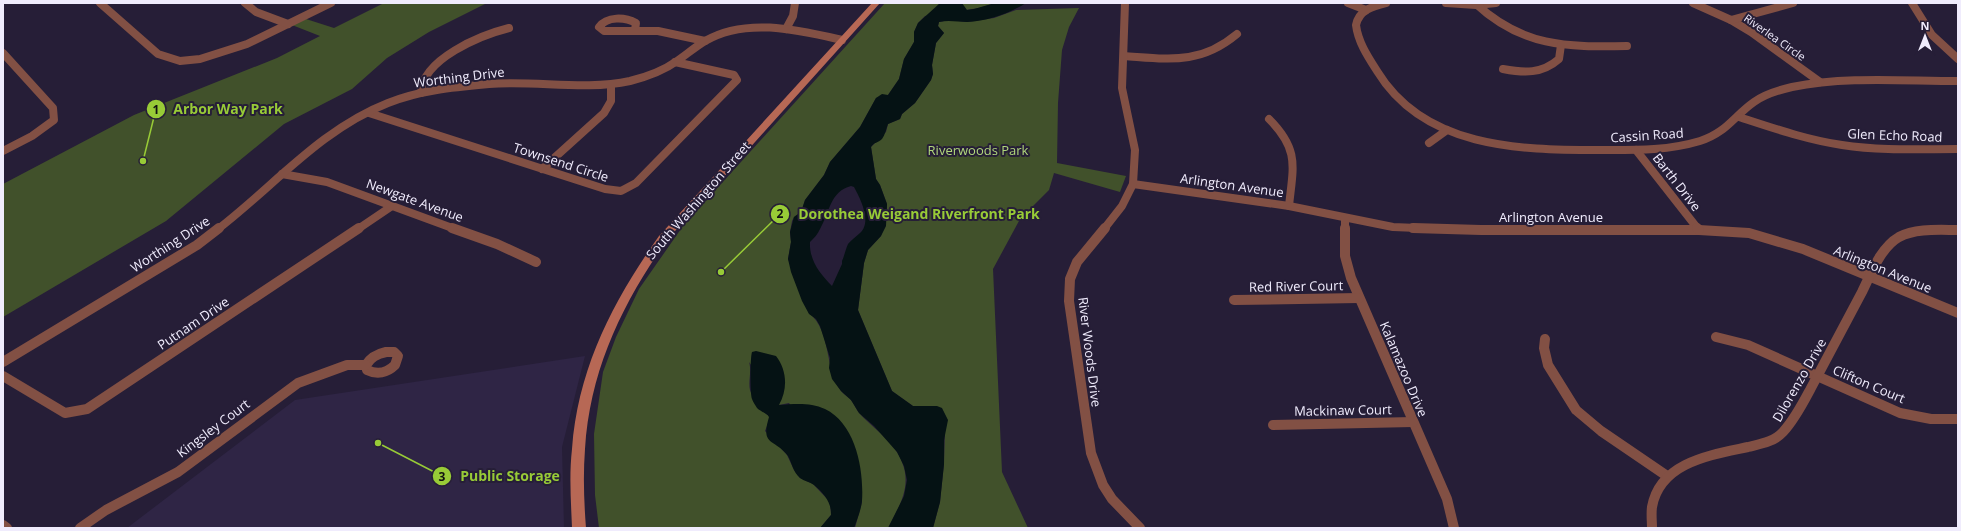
<svg xmlns="http://www.w3.org/2000/svg" width="1961" height="531" font-family="'Open Sans',sans-serif">
<rect width="100%" height="100%" fill="#261e37"/>
<path fill="#2f2545" d="M585,356L562,447L564,528H127L295,400Z"/>
<g fill="#41512b">
<path d="M384,3H487L429,32L387,58L352,89L284,124L166,221L3,317V184L134,115L277,58L320,36L292,25L306,19L334,28Z"/>
<path d="M885,3H995L979,8L925,16L918,23L914,32V42L904,59L899,79L888,95L876,98L860,127L830,162L824,175L805,200L801,212L794,217L792,221L790,232L791,242L788,259L809,313C832,332 824,368 841,391C843,394 847,396 850,399C854,403 856,410 860,414C876,431 898,444 904,468C910,490 898,509 888,528H855L862,502L789,403L779,405L749,362C752,371 748,381 750,390C752,398 762,412 768,415L770,418L765,431L787,455L794,470L800,478L813,484L830,502L831,515L820,528H599L595,495L594,434L603,372L616,337L639,289L683,226Z"/>
<path d="M1079,8L1069,27L1062,50L1058,103L1057,163L1126,176L1120,192L1054,173L1049,190L1020,219L993,269L1002,472L1028,528H933L940,502L944,464L945,432L920,407L913,406L892,391L858,310L864,263L868,250L881,236L887,208V204L880,185L876,179L871,147L886,132L888,124L900,119L902,114L915,103L931,80L933,74L932,65L936,43L944,33L938,26L939,22L950,20L967,22L994,18L1016,10Z"/>
</g>
<g fill="#051214" fill-rule="evenodd">
<path d="M940,3H962L967,10L974,9L995,3H1026C1008,14 988,21 967,22C958,22 949,20 939,22L938,26L944,33L936,43L932,65L933,74L931,80L915,103L902,114L900,119L888,124C886,129 885,135 882,139C878,143 874,142 871,147L876,179L880,185L887,204L886,226L881,236L868,250L864,263L858,310L892,391L913,406H937L942,408L948,420L944,440V464L940,502L933,528H888L904,496L907,480L904,466L897,452L874,426L859,413L851,400L841,391L832,379L829,368L830,358L820,326L816,319L809,314L802,301L791,272L788,259L791,242L790,232L794,217L801,212L805,200L824,175L830,162L860,127L876,98L882,94L888,95L899,79L904,59L914,42V32L918,23ZM851,186L854,187C861,200 872,222 860,233C856,237 851,240 848,244C846,248 844,257 842,261V264L832,286C820,274 809,260 810,242C814,238 818,234 820,229C829,214 830,191 851,186Z"/>
<path d="M756,351L776,356C787,370 788,389 779,405C794,404 810,402 825,409C856,424 864,470 862,501C861,510 857,520 854,528H820L831,515C832,503 823,492 814,485C810,482 804,481 800,478C793,472 792,463 788,456C775,438 760,447 769,417C767,413 761,412 757,408C756,406 753,402 752,399C750,394 750,358 752,352Z"/>
</g>
<g fill="none" stroke-linecap="round" stroke-linejoin="round">
<g stroke="#825044" stroke-width="8">
<path d="M100,3L158,54L180,61L200,59L247,44L331,3"/>
<path d="M245,3L256,12L288,24"/>
<path d="M1348,3L1366,10"/>
<path d="M1386,3C1373,6 1359,10 1356,25C1358,42 1368,57 1377,71C1424,148 1518,150 1599,150C1633,150 1667,151 1700,141C1726,133 1734,116 1754,102C1765,94 1779,90 1792,87C1846,76 1903,81 1958,81"/>
<path d="M1446,3L1476,5L1496,3"/>
<path d="M1475,3C1522,47 1566,47 1627,46"/>
<path d="M1693,3L1731,20L1751,32L1820,82"/>
<path d="M1912,3L1932,35L1958,59"/>
<path d="M1731,20L1793,3"/>
<path d="M786,29L793,16L795,3"/>
<path d="M635,30L636,23C625,17 607,16 599,27L604,31H658L705,41"/>
<path d="M3,53L53,108L54,120L32,136L3,151"/>
<path d="M1124,56C1169,59 1200,65 1237,34"/>
<path d="M1503,69C1524,73 1542,74 1559,59L1561,45"/>
<path d="M421,93C422,59 481,35 509,28"/>
<path d="M369,113L605,189L621,191L636,183L737,80L734,75L675,62"/>
<path d="M1739,117C1773,128 1807,140 1842,145C1881,151 1919,149 1958,149"/>
<path d="M1269,119C1300,150 1293,167 1289,206"/>
<path d="M1429,143L1447,130"/>
<path d="M1636,150L1698,229"/>
<path d="M542,169L604,113L611,101V85"/>
<path d="M282,174L327,182L455,229"/>
<path d="M1133,184L1289,206L1393,227L1442,229"/>
<path d="M1345,218V229"/>
<path d="M218,229C274,186 321,129 388,103C420,90 456,87 489,84C536,80 584,91 630,81C646,77 663,71 677,61C686,55 695,47 705,41C746,17 798,30 842,40"/>
<path d="M358,229L392,206"/>
<path d="M1104,229L1122,206L1133,184L1135,150L1122,88L1125,3"/>
</g>
<g stroke="#825044" stroke-width="10">
<path d="M452,228L497,244L536,262"/>
<path d="M1105,228L1077,262L1070,279L1069,301L1091,453L1103,485L1112,499L1140,528"/>
<path d="M1345,228V256L1351,278L1447,499L1454,528"/>
<path d="M1413,228L1481,230H1699L1749,233L1803,249L1958,313"/>
<path d="M1697,228L1699,230"/>
<path d="M1234,300L1359,298"/>
<path d="M1716,337L1748,345L1900,413L1931,419H1958"/>
<path d="M1545,339L1544,348L1548,365L1576,410L1601,431L1667,476"/>
<path d="M386,352H394L398,356L395,365C387,373 377,375 367,370L366,365C371,357 377,354 386,352Z"/>
<path d="M3,362L197,245L219,228"/>
<path d="M3,376L65,413L87,409L359,228"/>
<path d="M1273,425L1413,422"/>
<path d="M3,525L7,528"/>
<path d="M80,528L106,510L178,472L298,383L347,365H366"/>
<path d="M1652,528C1652,521 1651,514 1652,507C1660,462 1711,455 1748,447C1760,444 1774,442 1783,432C1795,419 1803,403 1811,388C1828,356 1845,324 1862,292C1871,274 1880,248 1899,237C1916,228 1939,230 1958,230"/>
</g>
<path fill="#b76855" fill-rule="evenodd" d="M872,3H880L667,240C622,304 590,370 585,449C583,476 584,502 586,528H572C571,502 569,475 572,449C578,368 613,301 659,236Z"/>
</g>
<g text-anchor="middle" dominant-baseline="central" stroke-width="4" stroke-linejoin="round" paint-order="stroke">
<g font-size="11" fill="#f0ecfd" stroke="#261e37">
<text transform="translate(1775 37) rotate(35)">Riverlea Circle</text>
</g>
<g font-size="13" fill="#f0ecfd" stroke="#261e37">
<text transform="translate(459 77) rotate(-7)">Worthing Drive</text>
<text transform="translate(1647 135) rotate(-4)">Cassin Road</text>
<text transform="translate(1895 135) rotate(2)">Glen Echo Road</text>
<text transform="translate(561 162) rotate(18)">Townsend Circle</text>
<text transform="translate(1677 182) rotate(52)">Barth Drive</text>
<text transform="translate(1232 185) rotate(8)">Arlington Avenue</text>
<text transform="translate(415 200) rotate(20)">Newgate Avenue</text>
<text transform="translate(698 200) rotate(-49)">South Washington Street</text>
<text x="1551" y="217">Arlington Avenue</text>
<text transform="translate(170 244) rotate(-33)">Worthing Drive</text>
<text transform="translate(1883 269) rotate(22)">Arlington Avenue</text>
<text transform="translate(1296 286) rotate(-1)">Red River Court</text>
<text transform="translate(193 323) rotate(-34)">Putnam Drive</text>
<text transform="translate(1090 352) rotate(83)">River Woods Drive</text>
<text transform="translate(1404 369) rotate(67)">Kalamazoo Drive</text>
<text transform="translate(1799 380) rotate(-60)">Dilorenzo Drive</text>
<text transform="translate(1869 384) rotate(23)">Clifton Court</text>
<text transform="translate(1343 410) rotate(-1)">Mackinaw Court</text>
<text transform="translate(213 428) rotate(-37)">Kingsley Court</text>
</g>
<g font-size="13" fill="#b1d77c" stroke="#261e37">
<text x="978" y="150">Riverwoods Park</text>
</g>
</g>
<path fill="none" stroke="#98cb37" stroke-width="1.5" d="M143 161L156 109M721 272L780 214M378 443L442 476"/>
<g fill="#98cb37" stroke="#261e37" stroke-width="1.5">
<circle cx="143" cy="161" r="4"/>
<circle cx="721" cy="272" r="4"/>
<circle cx="378" cy="443" r="4"/>
<circle cx="156" cy="109" r="10"/>
<circle cx="780" cy="214" r="10"/>
<circle cx="442" cy="476" r="10"/>
</g>
<g font-size="12" text-anchor="middle" font-weight="bold" fill="#111">
<text x="156" y="114">1</text>
<text x="780" y="218">2</text>
<text x="442" y="481">3</text>
</g>
<g font-size="14" text-anchor="middle" font-weight="bold" fill="#98cb37" stroke="#261e37" stroke-width="4" stroke-linejoin="round" paint-order="stroke">
<text x="228" y="114">Arbor Way Park</text>
<text x="919" y="219">Dorothea Weigand Riverfront Park</text>
<text x="510" y="481">Public Storage</text>
</g>
<rect width="1961" height="531" fill="none" stroke="#f0ecfd" stroke-width="8"/>
<g transform="translate(1925 36)" stroke="#261e37" stroke-width="3" paint-order="stroke">
<path d="M0-3L7 15L0 10L-7 15Z" fill="#f0ecfd"/>
<text y="-6" font-size="11" font-weight="bold" text-anchor="middle" fill="#f0ecfd">N</text>
</g>
</svg>
